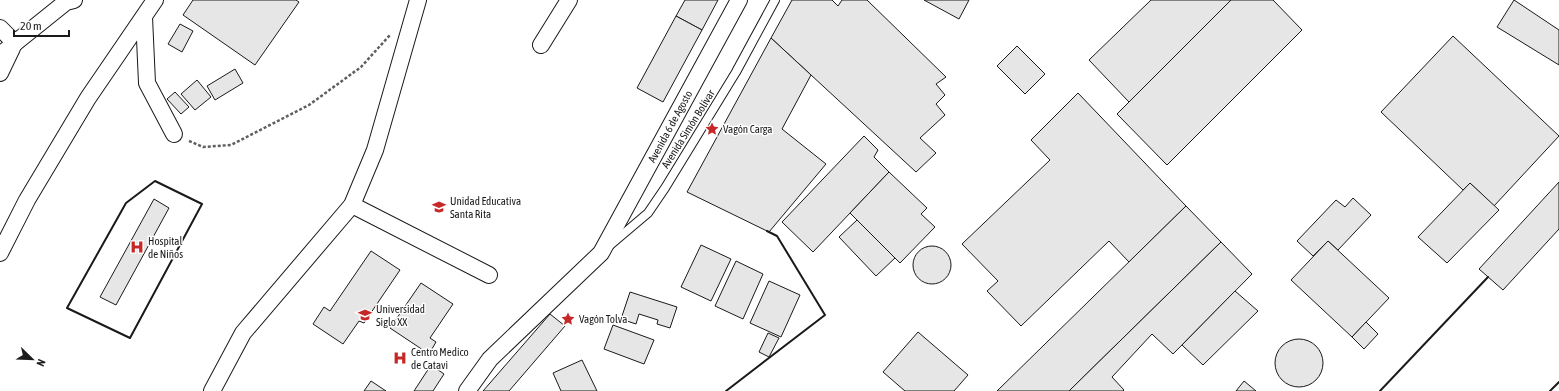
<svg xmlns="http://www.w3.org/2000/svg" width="1559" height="391" font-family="'Asap Condensed',sans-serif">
<rect width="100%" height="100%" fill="#fff"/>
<g fill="#e6e6e6" stroke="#1a1a1a">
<path d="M193,0H296L299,2L255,65L183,15Z"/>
<path d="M685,0H718L702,30L676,16Z"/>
<path d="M792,0H832L838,6L842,0H867L946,77L936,84L945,95L936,104L945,115L920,138L936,153L916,172L771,38Z"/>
<path d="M924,0H969L959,19Z"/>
<path d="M1151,0H1231L1129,102L1089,60Z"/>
<path d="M1231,0H1273L1302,30L1167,165L1117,114Z"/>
<path d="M1514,0L1559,30V65L1497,27Z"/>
<path d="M676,16L702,30L663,102L637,88Z"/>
<path d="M180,24L193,31L182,52L168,44Z"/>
<path d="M1453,36L1559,136L1494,206L1470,183L1463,190L1381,112Z"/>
<path d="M771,38L811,75L782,129L826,164L769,232L687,192Z"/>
<path d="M1017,46L1045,74L1025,94L997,66Z"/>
<path d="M235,69L243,83L215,100L207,86Z"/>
<path d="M197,80L211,97L195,110L181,94Z"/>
<path d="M175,92L189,107L181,114L167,99Z"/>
<path d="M1078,93L1186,206L1129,262L1109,241L1021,326L987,291L998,281L962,244L1050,160L1031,140Z"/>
<path d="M864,136L878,150L874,157L889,172L813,252L782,222Z"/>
<path d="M889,172L927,208L921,214L935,227L900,263L850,213Z"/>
<path d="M1559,182V229L1503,290L1479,269Z"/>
<path d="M1470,183L1499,210L1447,263L1418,237Z"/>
<path d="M1353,198L1371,215L1338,250L1328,241L1313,256L1297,241L1336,200L1345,207Z"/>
<path d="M154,199L169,208L116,305L100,297Z"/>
<path d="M1186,206L1221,242L1069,391H997Z"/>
<path d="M857,220L895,258L876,276L839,237Z"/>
<path d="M1328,241L1389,298L1352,337L1291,280Z"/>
<path d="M1221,242L1252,274L1173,354L1152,334L1112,377L1124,390L1123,391H1069Z"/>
<path d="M701,245L731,259L711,301L681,287Z"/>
<circle cx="932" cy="265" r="19"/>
<path d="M371,251L400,270L364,323L359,321L343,344L313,324L324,307L330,311Z"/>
<path d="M736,261L763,274L743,319L715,306Z"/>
<path d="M769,281L800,295L781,337L750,323Z"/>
<path d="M421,283L453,304L430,338L436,342L429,354L390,328Z"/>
<path d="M1235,291L1258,311L1203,365L1182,345Z"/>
<path d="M630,292L677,307L670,328L657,324L658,320L639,314L636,324L621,319Z"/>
<path d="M550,314L565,326L509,391H483Z"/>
<path d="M1366,322L1378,334L1364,349L1352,337Z"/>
<path d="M613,325L654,340L644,364L604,349Z"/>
<path d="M918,332L968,375L954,391H905L883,372Z"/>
<path d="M768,333L779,338L769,357L759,352Z"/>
<circle cx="1299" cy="363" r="24"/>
<path d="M582,360L597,391H561L553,373Z"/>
<path d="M431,365L444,374L433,391H414Z"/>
<path d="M371,381L386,391H364Z"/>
<path d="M1244,381L1256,391H1236Z"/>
</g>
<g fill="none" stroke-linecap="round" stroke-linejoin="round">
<g stroke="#1a1a1a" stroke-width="10">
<path id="lane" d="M609,246L648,213L665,188L736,72L775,0"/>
</g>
<g stroke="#1a1a1a" stroke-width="18">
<g id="street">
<path d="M144,17L147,83L174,134"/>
<path d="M0,28L15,43"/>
<path d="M541,45L569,0"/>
<path d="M0,55L66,2L74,0"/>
<path d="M0,73L12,48"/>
<path d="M352,205L489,275"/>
<path d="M0,253L27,200L88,98L155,0"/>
<path d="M212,391L243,333L352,205L375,150L418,0"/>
<path id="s1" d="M467,391L490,359L601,253L739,0"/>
</g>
</g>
<path stroke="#5f5f5f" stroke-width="2.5" stroke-dasharray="3 2" stroke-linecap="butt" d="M189,141L203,147L231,145L309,105L361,67L390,35"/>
<use href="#lane" stroke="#fff" stroke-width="8"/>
<use href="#street" stroke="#fff" stroke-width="16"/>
<g stroke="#1a1a1a" stroke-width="2">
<path d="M155,181L202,204L130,338L67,308L126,203Z"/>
<path d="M726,391L825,315L777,236L767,231"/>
<path d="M1380,391L1488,277"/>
<path d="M1550,391L1559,382"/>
</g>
</g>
<defs>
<g id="sight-bare" transform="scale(1.08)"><path d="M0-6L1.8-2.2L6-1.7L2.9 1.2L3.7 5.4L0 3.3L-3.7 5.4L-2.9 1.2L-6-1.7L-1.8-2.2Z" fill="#c62828" stroke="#fff" stroke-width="2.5" paint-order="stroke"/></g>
<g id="school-bare" transform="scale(1.08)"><path d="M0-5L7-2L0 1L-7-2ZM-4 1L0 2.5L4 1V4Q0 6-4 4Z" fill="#c62828" stroke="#fff" stroke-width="2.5" paint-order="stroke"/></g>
<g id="hospital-bare" transform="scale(1.08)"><path d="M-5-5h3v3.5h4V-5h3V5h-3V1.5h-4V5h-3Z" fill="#c62828" stroke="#fff" stroke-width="2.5" paint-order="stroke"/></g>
<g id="university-bare" transform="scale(1.08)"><path d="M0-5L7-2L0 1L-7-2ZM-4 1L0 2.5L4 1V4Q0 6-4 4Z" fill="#c62828" stroke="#fff" stroke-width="2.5" paint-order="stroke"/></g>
</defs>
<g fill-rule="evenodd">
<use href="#sight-bare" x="712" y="129"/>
<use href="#school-bare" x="439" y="207"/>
<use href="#hospital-bare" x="137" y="247"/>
<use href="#university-bare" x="365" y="315"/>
<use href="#sight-bare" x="568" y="319"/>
<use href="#hospital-bare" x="400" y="358"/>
</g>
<g text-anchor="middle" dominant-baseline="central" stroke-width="3" stroke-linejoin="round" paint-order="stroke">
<g font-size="11" fill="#1a1a1a" stroke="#fff">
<text stroke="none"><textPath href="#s1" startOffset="337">Avenida 6 de Agosto</textPath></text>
<text transform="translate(688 129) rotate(-58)">Avenida Simón Bolívar</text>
</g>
<g font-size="11" fill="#1a1a1a" stroke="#fff" text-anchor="start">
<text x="723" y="129">Vagón Carga</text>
<text x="450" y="201">Unidad Educativa<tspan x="450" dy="13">Santa Rita</tspan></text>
<text x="148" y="241">Hospital<tspan x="148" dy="13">de Niños</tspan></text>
<text x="376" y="309">Universidad<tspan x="376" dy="13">Siglo XX</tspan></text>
<text x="579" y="319">Vagón Tolva</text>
<text x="411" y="352">Centro Medico<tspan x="411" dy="13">de Catavi</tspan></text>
</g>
</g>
<g transform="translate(32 359) rotate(113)" stroke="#ffffff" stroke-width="3" paint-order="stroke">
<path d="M0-3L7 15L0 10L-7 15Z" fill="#1a1a1a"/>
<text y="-6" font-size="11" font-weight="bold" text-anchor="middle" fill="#1a1a1a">N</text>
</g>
<path d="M14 30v6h55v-6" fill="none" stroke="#1a1a1a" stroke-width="2"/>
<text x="20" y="30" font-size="12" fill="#1a1a1a" stroke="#ffffff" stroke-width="3" paint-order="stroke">20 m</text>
</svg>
